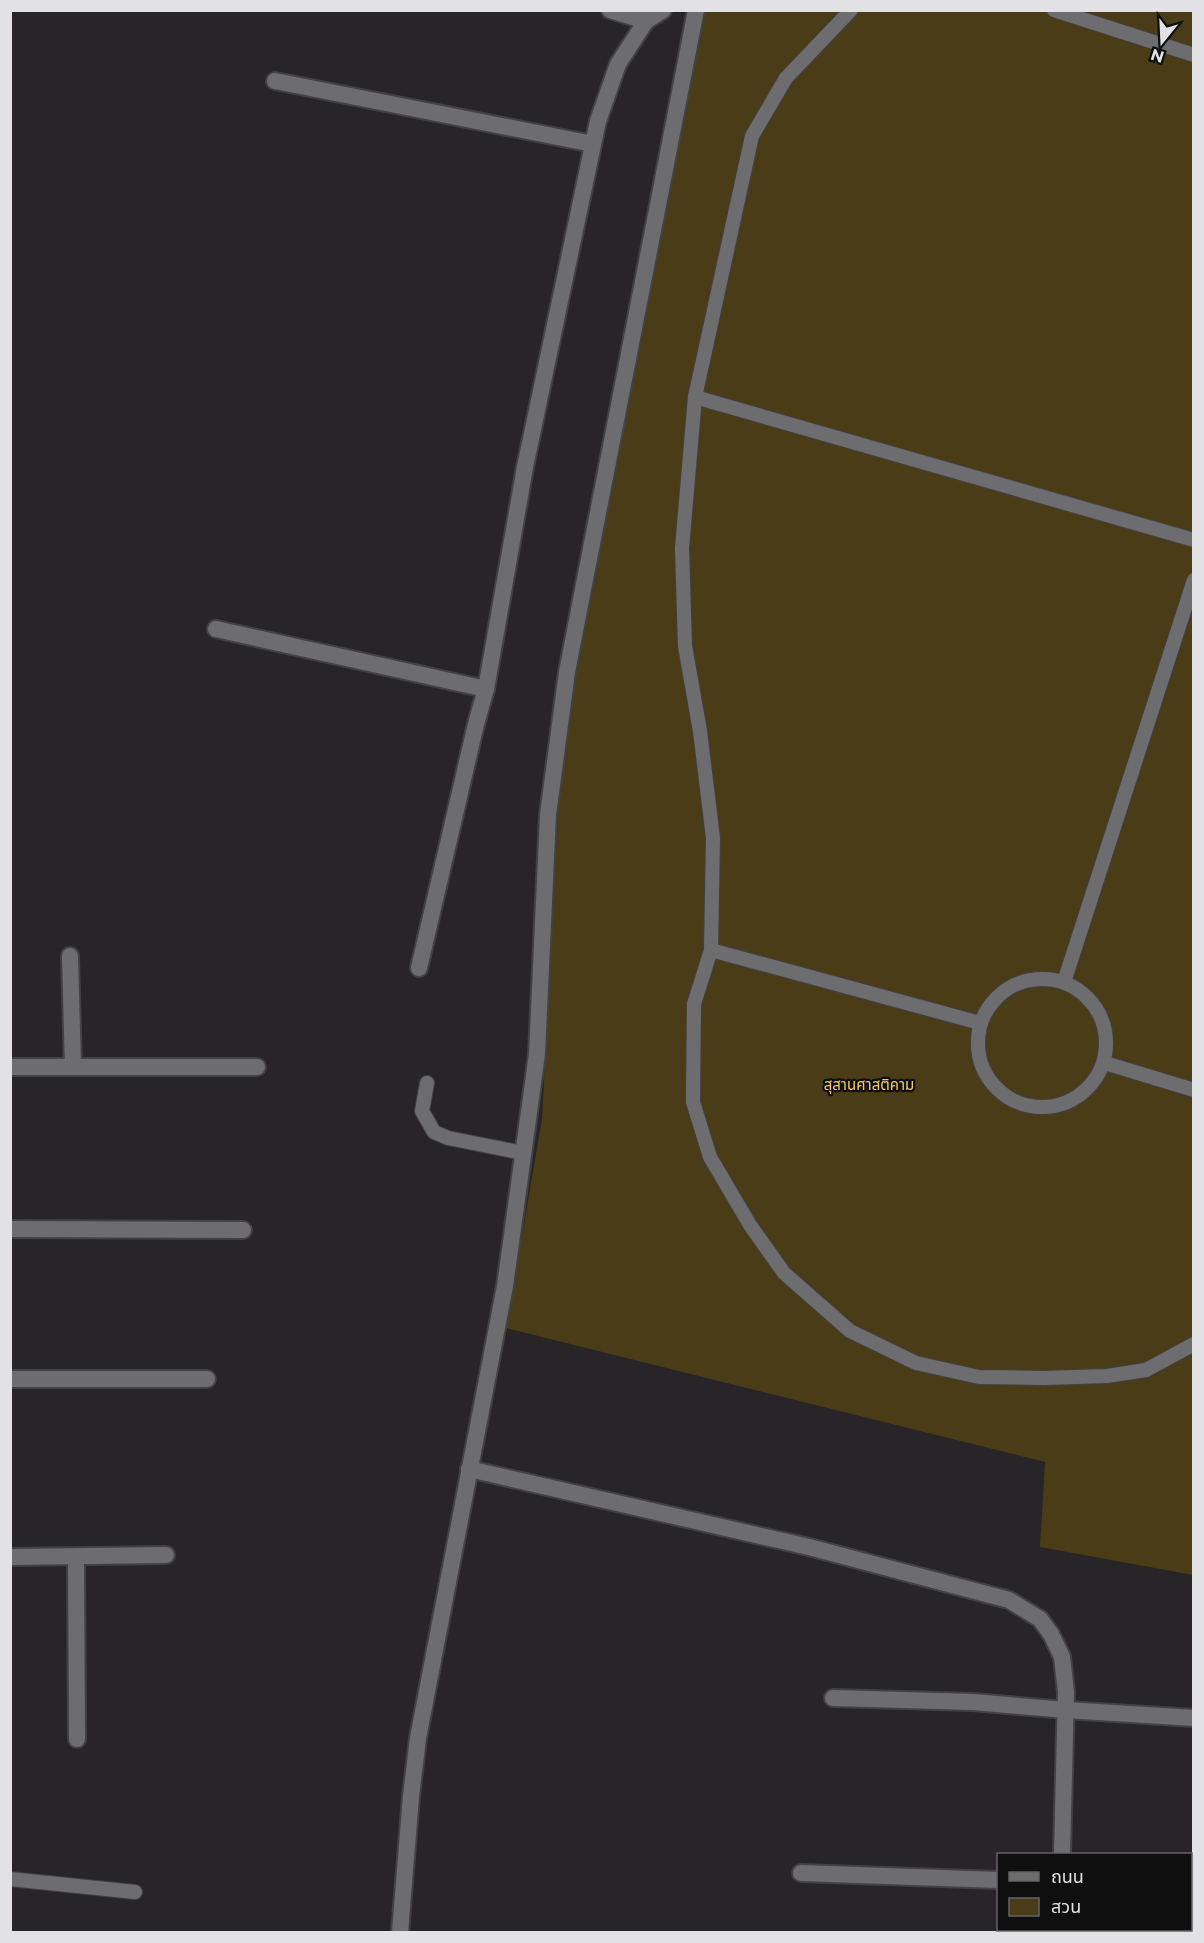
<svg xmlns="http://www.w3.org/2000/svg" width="1204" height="1943" font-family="Montserrat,'Noto Sans Thai',sans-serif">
<rect width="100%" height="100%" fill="#272528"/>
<path fill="#4a3c16" d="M704,11H1193V1575L1040,1547L1045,1462L506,1328L542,1119L562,742Z"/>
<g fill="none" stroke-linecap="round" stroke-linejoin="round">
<g stroke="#424143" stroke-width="16">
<g id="service">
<path d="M1054,10L1194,55"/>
<path d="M695,397L1194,540"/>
<path d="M711,950L713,838L700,731L685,646L682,548L695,397L752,136L786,78L851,10"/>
<circle cx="1042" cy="1043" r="64"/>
<path d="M1064,982L1194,580"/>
<path d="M980,1023L711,950L694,1004L693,1102L710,1157L750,1225L784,1273L850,1331L916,1363L979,1377L1044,1378L1107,1376L1146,1370L1194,1344"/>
<path d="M1105,1063L1194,1090"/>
<path d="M427,1083L422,1111L434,1132L448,1138L523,1153"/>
<path d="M10,1879L135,1892"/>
</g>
</g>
<g stroke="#424143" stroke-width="20">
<g id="minor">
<path d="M610,10L646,21"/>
<path d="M275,81L593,144"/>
<path d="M216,629L486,689"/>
<path d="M70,956L73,1067"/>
<path d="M419,968L476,724L486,689L525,467L598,121L618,64L646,21L663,10"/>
<path d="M10,1067H257"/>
<path d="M10,1229L243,1230"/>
<path d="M10,1379H207"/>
<path d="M469,1469L809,1547L1009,1600L1040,1619L1051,1634L1062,1657L1066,1692L1062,1854"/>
<path d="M10,1557L166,1555"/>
<path d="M76,1557L77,1739"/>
<path d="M833,1698L973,1702L1066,1710L1194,1718"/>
<path d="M801,1873L998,1880"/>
<path d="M1190,1890H1194"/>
<path d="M400,1932L411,1796L418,1738L505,1286L537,1054L548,815L567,672L696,10"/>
<path d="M1060,1932V1930"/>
</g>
</g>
<use href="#service" stroke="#6d6c6f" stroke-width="14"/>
<use href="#minor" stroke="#6d6c6f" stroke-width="16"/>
</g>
<g text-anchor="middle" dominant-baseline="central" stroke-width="4.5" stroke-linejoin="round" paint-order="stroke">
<g font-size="15" fill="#f6cc60" stroke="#100f10">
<text x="869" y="1084">สุสานศาสติคาม</text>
</g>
</g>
<rect width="1204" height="1943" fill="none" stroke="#e2e1e3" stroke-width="24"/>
<rect x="997" y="1853" width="195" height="78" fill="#100f10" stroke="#646364" stroke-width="1.5"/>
<rect x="1009" y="1872" width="30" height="9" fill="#6d6c6f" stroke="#646364" stroke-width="1.5"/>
<text x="1051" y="1883" font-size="18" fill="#e2e1e3">ถนน</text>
<rect x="1009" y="1898" width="30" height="18" fill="#4a3c16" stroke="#646364" stroke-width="1.5"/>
<text x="1051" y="1913" font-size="18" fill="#e2e1e3">สวน</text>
<g transform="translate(1162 42) rotate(198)" stroke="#100f10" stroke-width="4.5" paint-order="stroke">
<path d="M0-4.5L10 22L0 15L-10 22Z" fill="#e2e1e3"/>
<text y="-9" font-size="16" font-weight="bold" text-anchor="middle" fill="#e2e1e3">N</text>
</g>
</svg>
